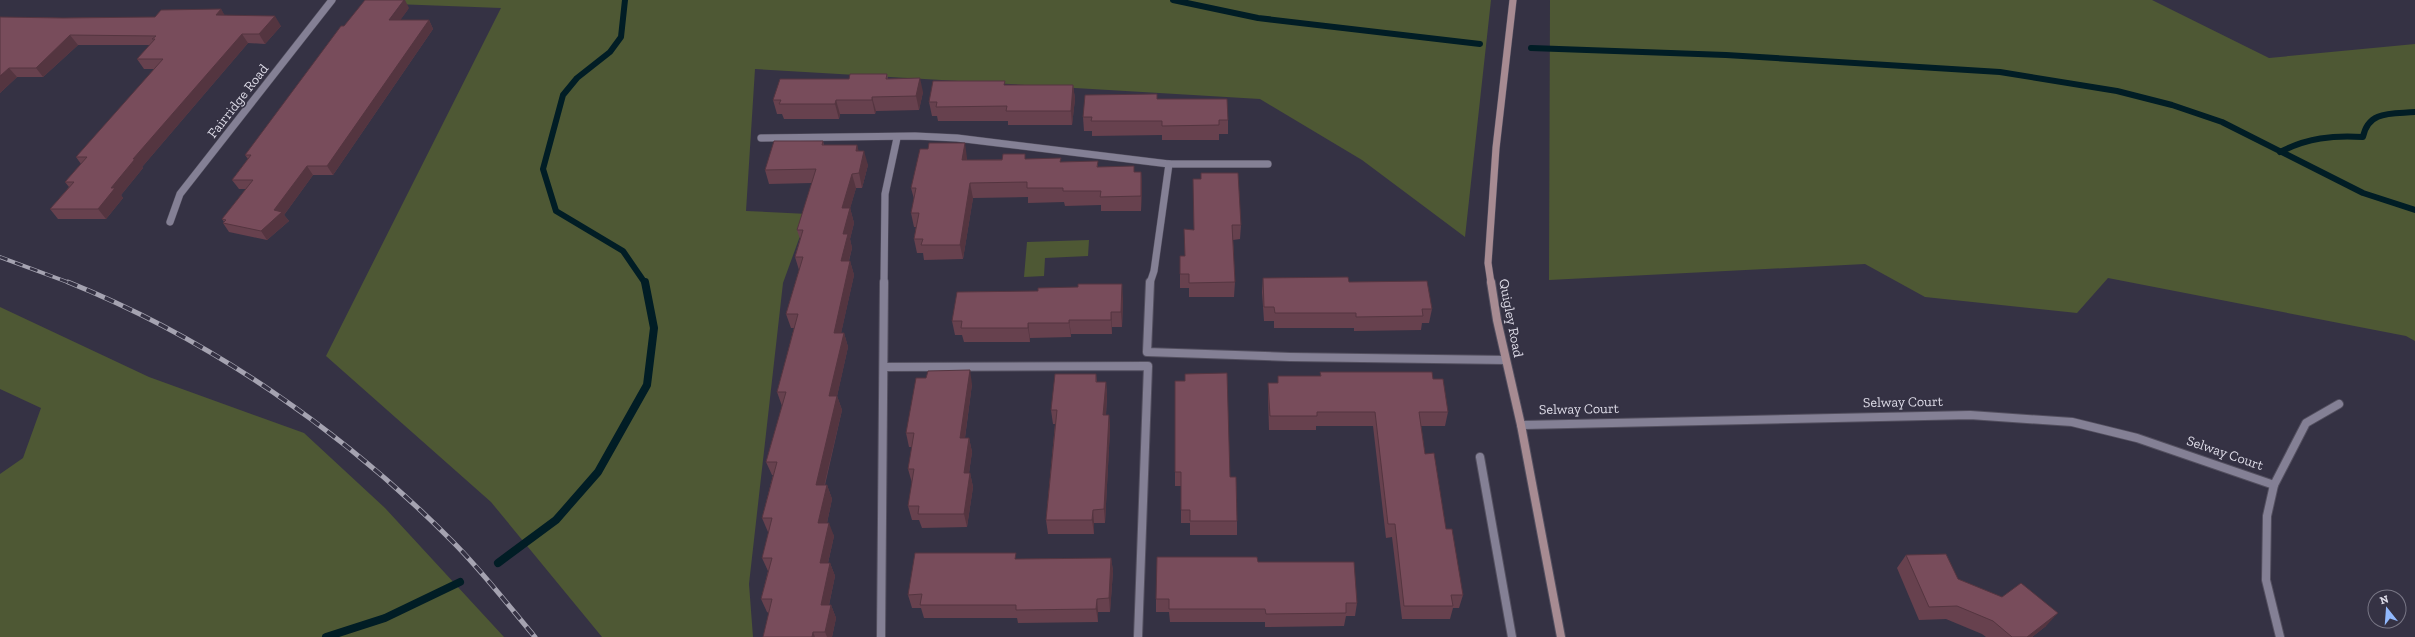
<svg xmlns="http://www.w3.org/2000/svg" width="2415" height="637" font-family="'Zilla Slab',serif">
<rect width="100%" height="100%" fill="#353244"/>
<g fill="#4e5834">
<path d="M369,0H1491L1465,237L1362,160L1260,99L755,69L746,211L808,214L783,283L749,584L753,637H602L491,502L326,356L501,8L368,3Z"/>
<path d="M1550,0H2152L2269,58L2415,44V341L2406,336L2108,278L2077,313L1925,297L1865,264L1549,280Z"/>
<path d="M1089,240L1088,256L1045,258L1044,276L1024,277L1027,242Z"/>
<path d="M0,307L149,377L304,433L385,508L504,637H0V474L23,458L41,408L0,389Z"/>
</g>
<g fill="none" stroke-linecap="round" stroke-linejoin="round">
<g stroke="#011d25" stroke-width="6">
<path d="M625,0L621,37L610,52L577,78L563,95L543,169L556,211L623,251L645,283"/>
<path d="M1173,0L1258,18L1480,44"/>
<path d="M1531,48L1726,55L2000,72L2117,91L2172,105L2222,122L2363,193L2415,210"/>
<path d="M2280,152C2307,138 2333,135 2363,137C2368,110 2392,114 2415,112"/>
</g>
<g stroke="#011d25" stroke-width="8">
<path d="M498,563L556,520L598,472L647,385L654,328L645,282"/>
<path d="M326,637L385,618L460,582"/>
</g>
<g stroke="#534f5f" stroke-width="8">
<g id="street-far1">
<path d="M761,138L915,136L957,138L1169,164H1268"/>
<path d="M170,222L180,194L332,0"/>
<path d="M884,283L885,194L897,138"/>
<path d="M1150,283L1154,271L1169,164"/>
</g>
</g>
<g stroke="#534f5f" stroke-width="10">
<g id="street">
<path d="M1150,282L1147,352L1290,357L1505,360"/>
<path d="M884,367L1148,366L1138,637"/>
<path d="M1521,425L1970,415L2072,422L2137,438L2274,485"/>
<path d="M1480,457L1512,637"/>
<path d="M881,637L884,282"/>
<path d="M2280,637L2266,580L2267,516L2274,485L2306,423L2339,404"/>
</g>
</g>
<g stroke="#534f5f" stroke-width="8">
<path id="secondary-far1" d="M1491,283L1488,263L1496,148L1513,0"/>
</g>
<g stroke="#534f5f" stroke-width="10">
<path id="secondary" d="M1491,282L1497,320L1521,425L1561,637"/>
</g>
<use href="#street-far1" stroke="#848095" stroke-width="7"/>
<use href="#street" stroke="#848095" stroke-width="8"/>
<use href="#secondary-far1" stroke="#a78b92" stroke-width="7"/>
<use href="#secondary" stroke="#a78b92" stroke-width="8"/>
<g stroke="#a5a3b1" stroke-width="4">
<path id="rail-far1" d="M0,257L70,283"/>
</g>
<g stroke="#a5a3b1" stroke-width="5">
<path id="rail" d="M68,282C210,339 344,432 452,541C482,571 508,605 535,637"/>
</g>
<use href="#rail-far1" stroke="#353244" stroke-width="2.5" stroke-dasharray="8" stroke-linecap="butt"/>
<use href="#rail" stroke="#353244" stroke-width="3.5" stroke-dasharray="10" stroke-linecap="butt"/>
</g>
<g fill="#67414e">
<path d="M409,8L400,20H429L433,29L333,175H313L284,215L289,221L267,240L229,232L223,223L224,222L222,219L246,189H239L232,180L248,159L245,155Z"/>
<path d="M221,9L224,15L281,26L265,44L248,43L142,167L143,168L121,195L123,198L106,219H58L50,209L69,187L65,182L81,164L76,157L155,69H144L137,59L150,45H78L43,77H17L0,93V17L63,18L155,17Z"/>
<path d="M887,74L888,79L923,92L919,110L876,111L875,114H840L839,119H784L782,114H777L773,100L849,79Z"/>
<path d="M1005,85H1073L1075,99L1072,125H1008V121H938L937,116H932L929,102Z"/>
<path d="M1083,117L1228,120V134H1219V140H1162V135L1092,136V131H1084Z"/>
<path d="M823,141L824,145H857L858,151L868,165L862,188H856L850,208L854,223L850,239L852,248L849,261H850L854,275L841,333H844L848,347L837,396L842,410L825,485H827L832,499L827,523L834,536L828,563H830L835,576L829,605H831L836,618L832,637H763L769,613L767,612L761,599L768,571L762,558L769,532H768L762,518L773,475H772L766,462L782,406L777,392L794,328H791L786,314L799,270L795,257L800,239L797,230L812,183L769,184L765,170Z"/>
<path d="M967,158V160L1026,159L1061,162L1098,161V167L1135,172H1141L1142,186L1141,211H1101V205L1065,206L1064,202L1028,203V197L973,198L963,259L924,260L923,253H917L914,239L916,227H914L911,213L914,199L911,188Z"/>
<path d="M1193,179L1241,225L1240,239L1233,240L1235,282L1234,297H1189V288H1180V256H1185L1194,230Z"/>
<path d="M1263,278L1349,282L1432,309L1429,323H1422L1421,330L1354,331V328H1274V321H1264L1262,292Z"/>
<path d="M1038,291L1123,298L1122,327H1112V334H1071V337L1030,338V342H964L962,335H955L952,321Z"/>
<path d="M1320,372L1433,379L1448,412L1445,426H1421L1425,454L1446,529L1463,595L1459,608H1453L1450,619H1402L1392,537L1386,538L1373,426H1316V430H1269L1268,397V383H1278V376H1320Z"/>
<path d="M1096,374L1097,382H1106L1107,396L1106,415H1109L1110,429L1105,523H1094V534H1048L1046,520L1055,424H1053L1051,410Z"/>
<path d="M1175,381L1230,477L1237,521V535H1190V523H1181V486H1175Z"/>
<path d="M972,384L965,438H969L972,452L969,473H970L973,487L967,527L922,528L919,520H912L908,506L912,483L908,469L912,447H909L906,433Z"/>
<path d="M1906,555L1958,579L2046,626L2032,637H1986L1982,634L1946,619L1919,620L1897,568Z"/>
<path d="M1111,558L1113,571L1110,612H1098V622L1018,623L1017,618H924L921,608H912L908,595L1017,559Z"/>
<path d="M1258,562L1357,603L1355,616H1346L1344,626L1265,627V622H1170L1169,612H1156V599Z"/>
</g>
<g fill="#543540">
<path d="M404,0H405L409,8L394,29L389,20Z"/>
<path d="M221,9L227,19L216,15Z"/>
<path d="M275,16L281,26L265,44L259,34Z"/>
<path d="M429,20L433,29L333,175L327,166Z"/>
<path d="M242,34L248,43L142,167L143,168L121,195L123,198L106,219L98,209L111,188L133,159Z"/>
<path d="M70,35L78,45L43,77L36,68Z"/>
<path d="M9,68L17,77L0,93V76Z"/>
<path d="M920,78L923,92L919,110L916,96Z"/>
<path d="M1073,85L1075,99L1072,125L1071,111Z"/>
<path d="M872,97L876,111L875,114L872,100Z"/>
<path d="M836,100L840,114L839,119L835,104Z"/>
<path d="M965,143L967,158L964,175L962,160Z"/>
<path d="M857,145L861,159L856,151Z"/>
<path d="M864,151L868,165L862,188L859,173Z"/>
<path d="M307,166L313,175L284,215L289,221L267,240L261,231L274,210Z"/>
<path d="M1141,172L1142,186L1141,211Z"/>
<path d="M852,174L856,188L846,223L842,208Z"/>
<path d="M970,183L973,198L963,259L960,245Z"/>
<path d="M850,208L854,223L850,239L852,248L845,275L841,261L843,234Z"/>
<path d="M850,261L854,275L838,347L834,333Z"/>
<path d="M1122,284L1123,298L1122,327L1121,312Z"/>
<path d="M1111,312L1112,327V334L1111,320Z"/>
<path d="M1069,320L1071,334V337L1069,323Z"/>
<path d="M1028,323L1030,338V342L1028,328Z"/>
<path d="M844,333L848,347L834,410L829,396Z"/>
<path d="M970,370L972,384L963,452L960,438Z"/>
<path d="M1106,382L1107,396L1105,429L1103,415Z"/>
<path d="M837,396L842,410L821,499L816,485Z"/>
<path d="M1109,415L1110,429L1105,523L1104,509Z"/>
<path d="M969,438L972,452L967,487L964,473Z"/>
<path d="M970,473L973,487L967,527L964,514Z"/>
<path d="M827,485L832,499L824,537L818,523Z"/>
<path d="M1093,510L1094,523V534L1092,520Z"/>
<path d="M829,523L834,536L825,576L820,563Z"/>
<path d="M1111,558L1113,571L1110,612L1109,598Z"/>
<path d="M830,563L835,576L826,619L821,605Z"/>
<path d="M1097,599L1098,612V622L1096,609Z"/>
<path d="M831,605L836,618L832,637H827L825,632Z"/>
<path d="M2058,613L2046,626L2032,637H2027Z"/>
<path d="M813,632L815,637H812Z"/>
</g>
<g fill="#784c5b" stroke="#543540">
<path d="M365,0H404L389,20H429L327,166H307L274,210L282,212L261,231L223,223L226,220L222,219L253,180H232L251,155H245L341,26H344Z"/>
<path d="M221,9L216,15L275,16L259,34H242L133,159H135L111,188H115L98,209H50L74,182H65L87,157H76L163,59H137L155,39H152L156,36L70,35L36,68H9L0,76V17L63,18L155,17L161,10Z"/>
<path d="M850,74H887L886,79L920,78L916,96L872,97V100H836L835,104H779L781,100H773L780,79H849Z"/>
<path d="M933,81H1005L1004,85H1073L1071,111H1006L1007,106L936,107L937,102H929Z"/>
<path d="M1157,94V99H1227L1228,120H1219V125L1162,126V121H1091L1092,117H1083L1085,95Z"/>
<path d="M774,141H823L822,145H857L856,151H864L859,173L852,174L842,208H850L843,234H848L841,261H850L834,333H844L829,396H837L816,485H827L818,523H829L820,563H830L821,605H831L825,632H813L812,637H763L772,599H761L772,558H762L772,518H762L777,462H766L786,392H777L798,314H786L803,257H795L803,230H797L816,169L765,170Z"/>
<path d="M929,143H965L962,160H1002L1003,154H1025V159L1061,158L1060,162L1098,161L1097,167L1134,166V172H1141V196L1100,197L1101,191H1063V188H1027V182L970,183L960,245H921L923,239H914L919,213H911L916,188H911L920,149H928Z"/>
<path d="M1201,173H1238L1241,225H1232L1235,282L1189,283V274H1180V256H1185L1184,229L1194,230L1193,179H1201Z"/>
<path d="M1348,277L1349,282L1427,281L1432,309H1422L1423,316L1356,317V313H1275L1274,307H1264L1263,278Z"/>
<path d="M1078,284H1122L1121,312H1111V320H1069V323H1028V328H961L962,321H952L957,292L1038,291V288L1078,287Z"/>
<path d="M970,370L960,438H969L964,473H970L964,514H918L919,506H908L914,469H908L914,433H906L916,378H926L928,371Z"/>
<path d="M1320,372H1432L1433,379H1443L1448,412H1419L1425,454L1434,453L1446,529H1452L1463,595H1451L1453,606H1404L1395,524H1388L1375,412H1317V416H1270L1268,383H1278V376H1321Z"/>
<path d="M1227,373L1230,477H1236L1237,521H1190V510H1181V472H1175V381H1185V374Z"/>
<path d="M1055,374H1096V382H1106L1103,415H1109L1104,509L1093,510L1092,520H1046L1057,410H1051Z"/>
<path d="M915,553H1016L1015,559L1111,558L1109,598L1097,599L1096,609L1016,610V605H920L922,594L908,595Z"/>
<path d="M1946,554L1958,579L2002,597L2021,583L2058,613L2027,637H2012L1993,621L1957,606L1929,607L1906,555Z"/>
<path d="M1157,557H1257L1258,562H1354L1357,603H1346V613L1266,614L1265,609H1169V599H1156Z"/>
</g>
<g text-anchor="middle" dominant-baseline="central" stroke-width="3.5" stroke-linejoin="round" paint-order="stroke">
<g font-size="14" fill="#dddbe7" stroke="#353244">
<text transform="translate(238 101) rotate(-52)">Fairridge Road</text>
<text transform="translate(1511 318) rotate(79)">Quigley Road</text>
<text transform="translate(1903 402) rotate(-1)">Selway Court</text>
<text transform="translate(1579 409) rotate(-1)">Selway Court</text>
<text transform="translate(2225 453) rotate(19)">Selway Court</text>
</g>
</g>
<g transform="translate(2387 609) rotate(343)"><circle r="19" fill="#353244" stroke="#787685"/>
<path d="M0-3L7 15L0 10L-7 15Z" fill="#91b8fd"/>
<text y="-6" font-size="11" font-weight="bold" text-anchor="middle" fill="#dddbe7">N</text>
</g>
</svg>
